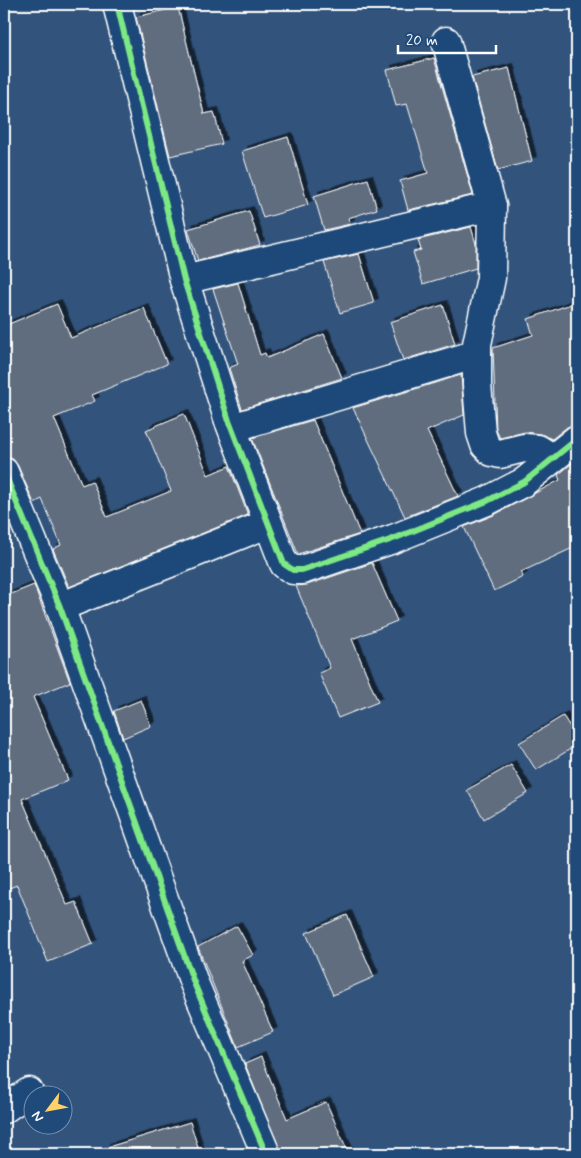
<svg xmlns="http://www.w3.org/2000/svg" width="581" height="1158" font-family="Mynerve,sans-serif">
<defs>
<filter id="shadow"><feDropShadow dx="4.5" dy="-4.5" stdDeviation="0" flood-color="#0009"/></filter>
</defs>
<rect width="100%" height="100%" fill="#32547c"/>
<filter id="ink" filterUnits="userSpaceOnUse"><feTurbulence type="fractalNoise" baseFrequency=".02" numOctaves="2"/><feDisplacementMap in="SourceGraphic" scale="10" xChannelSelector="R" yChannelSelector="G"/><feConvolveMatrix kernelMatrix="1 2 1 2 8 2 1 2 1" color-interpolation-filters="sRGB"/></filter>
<g filter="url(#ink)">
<g fill="#5f6d7f" stroke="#fff" filter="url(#shadow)">
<path d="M178,7L204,114L214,112L222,144L170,156L136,17Z"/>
<path d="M434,58L473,195L408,210L400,181L428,173L407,104L396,106L387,70Z"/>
<path d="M509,68L532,161L498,170L472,77Z"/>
<path d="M288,137L308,205L263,218L242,151Z"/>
<path d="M368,179L377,209L348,218L350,224L324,230L314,196Z"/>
<path d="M249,211L260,245L198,261L188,229Z"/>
<path d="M471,227L476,244V268L423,284L413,252L421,250L418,240Z"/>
<path d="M359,254L374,303L340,313L324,262Z"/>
<path d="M238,283L260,355L265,353L267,358L324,334L342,378L242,409L229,368L238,364L213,289Z"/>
<path d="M577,302V424L567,427L552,439L540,434L525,432L500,438L496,430L493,348L533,335L528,319Z"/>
<path d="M57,304L71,338L144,308L167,364L92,395L95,401L54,418L82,485L92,481L107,517L171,491L146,430L184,414L208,475L229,466L248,515L69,587L53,549L61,545L42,499L34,503L18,466L13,459L4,457V326Z"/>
<path d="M443,305L455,344L403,360L390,322Z"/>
<path d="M461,375L464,415L427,431L458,496L405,517L353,408Z"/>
<path d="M313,420L360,534L298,554L252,438Z"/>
<path d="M577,459V546L521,572L523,577L494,591L464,527L494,515L560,480L558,475Z"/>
<path d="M372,563L397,621L352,639L378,702L338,718L319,673L330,668L296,586L307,585Z"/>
<path d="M34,585L70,682L33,697L68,780L22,799L67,905L76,902L93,944L48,962L17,885L4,890V597Z"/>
<path d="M141,700L151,726L123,738L114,711Z"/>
<path d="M563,716L577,738V745L536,770L519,743Z"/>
<path d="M511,765L528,793L484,819L467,790Z"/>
<path d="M347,915L374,977L333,995L306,933Z"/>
<path d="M237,926L253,955L242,961L273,1032L238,1047L198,947Z"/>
<path d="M261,1057L287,1119L326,1102L349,1154H281L245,1064Z"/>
<path d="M190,1122L200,1154H106L105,1148Z"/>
</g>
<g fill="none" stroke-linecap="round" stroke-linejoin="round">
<g stroke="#fff" stroke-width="31">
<g id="street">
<path d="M117,4L184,280L229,421L284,564L293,570H302L393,539L487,501L524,482L577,439"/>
<path d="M446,41L492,206L491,278L477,344V384L481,433L485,445L492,452L500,454L524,448L538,449L552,458"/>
<path d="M184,280L492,206"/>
<path d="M232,428L477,354"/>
<path d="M4,472L60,607L194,983L266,1154"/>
<path d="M60,607L267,524"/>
<path d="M4,1109L29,1092"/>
</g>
</g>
<use href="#street" stroke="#1f4a7a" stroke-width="28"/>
<g stroke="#1f4a7a" stroke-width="9">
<g id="cycleway">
<path d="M117,4L184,280L229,421L284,564L293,570H302L393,539L487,501L524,482L577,439"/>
<path d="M4,472L60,607L194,983L266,1154"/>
</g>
</g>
<use href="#cycleway" stroke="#7ce984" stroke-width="6"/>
</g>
</g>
<rect width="581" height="1158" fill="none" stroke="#1f4a7a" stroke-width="20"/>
<rect x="10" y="10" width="561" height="1138" fill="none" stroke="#fff" stroke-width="2" filter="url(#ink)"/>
<g transform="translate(48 1110) rotate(238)"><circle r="24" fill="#1f4a7a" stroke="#7992af"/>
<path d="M0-4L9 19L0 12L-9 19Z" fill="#ffd166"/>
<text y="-8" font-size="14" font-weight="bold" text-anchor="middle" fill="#ffffff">N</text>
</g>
<path d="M398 45v8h98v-8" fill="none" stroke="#ffffff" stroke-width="2.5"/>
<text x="406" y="45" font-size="15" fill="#ffffff" stroke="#1f4a7a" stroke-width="4" paint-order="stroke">20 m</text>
</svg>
